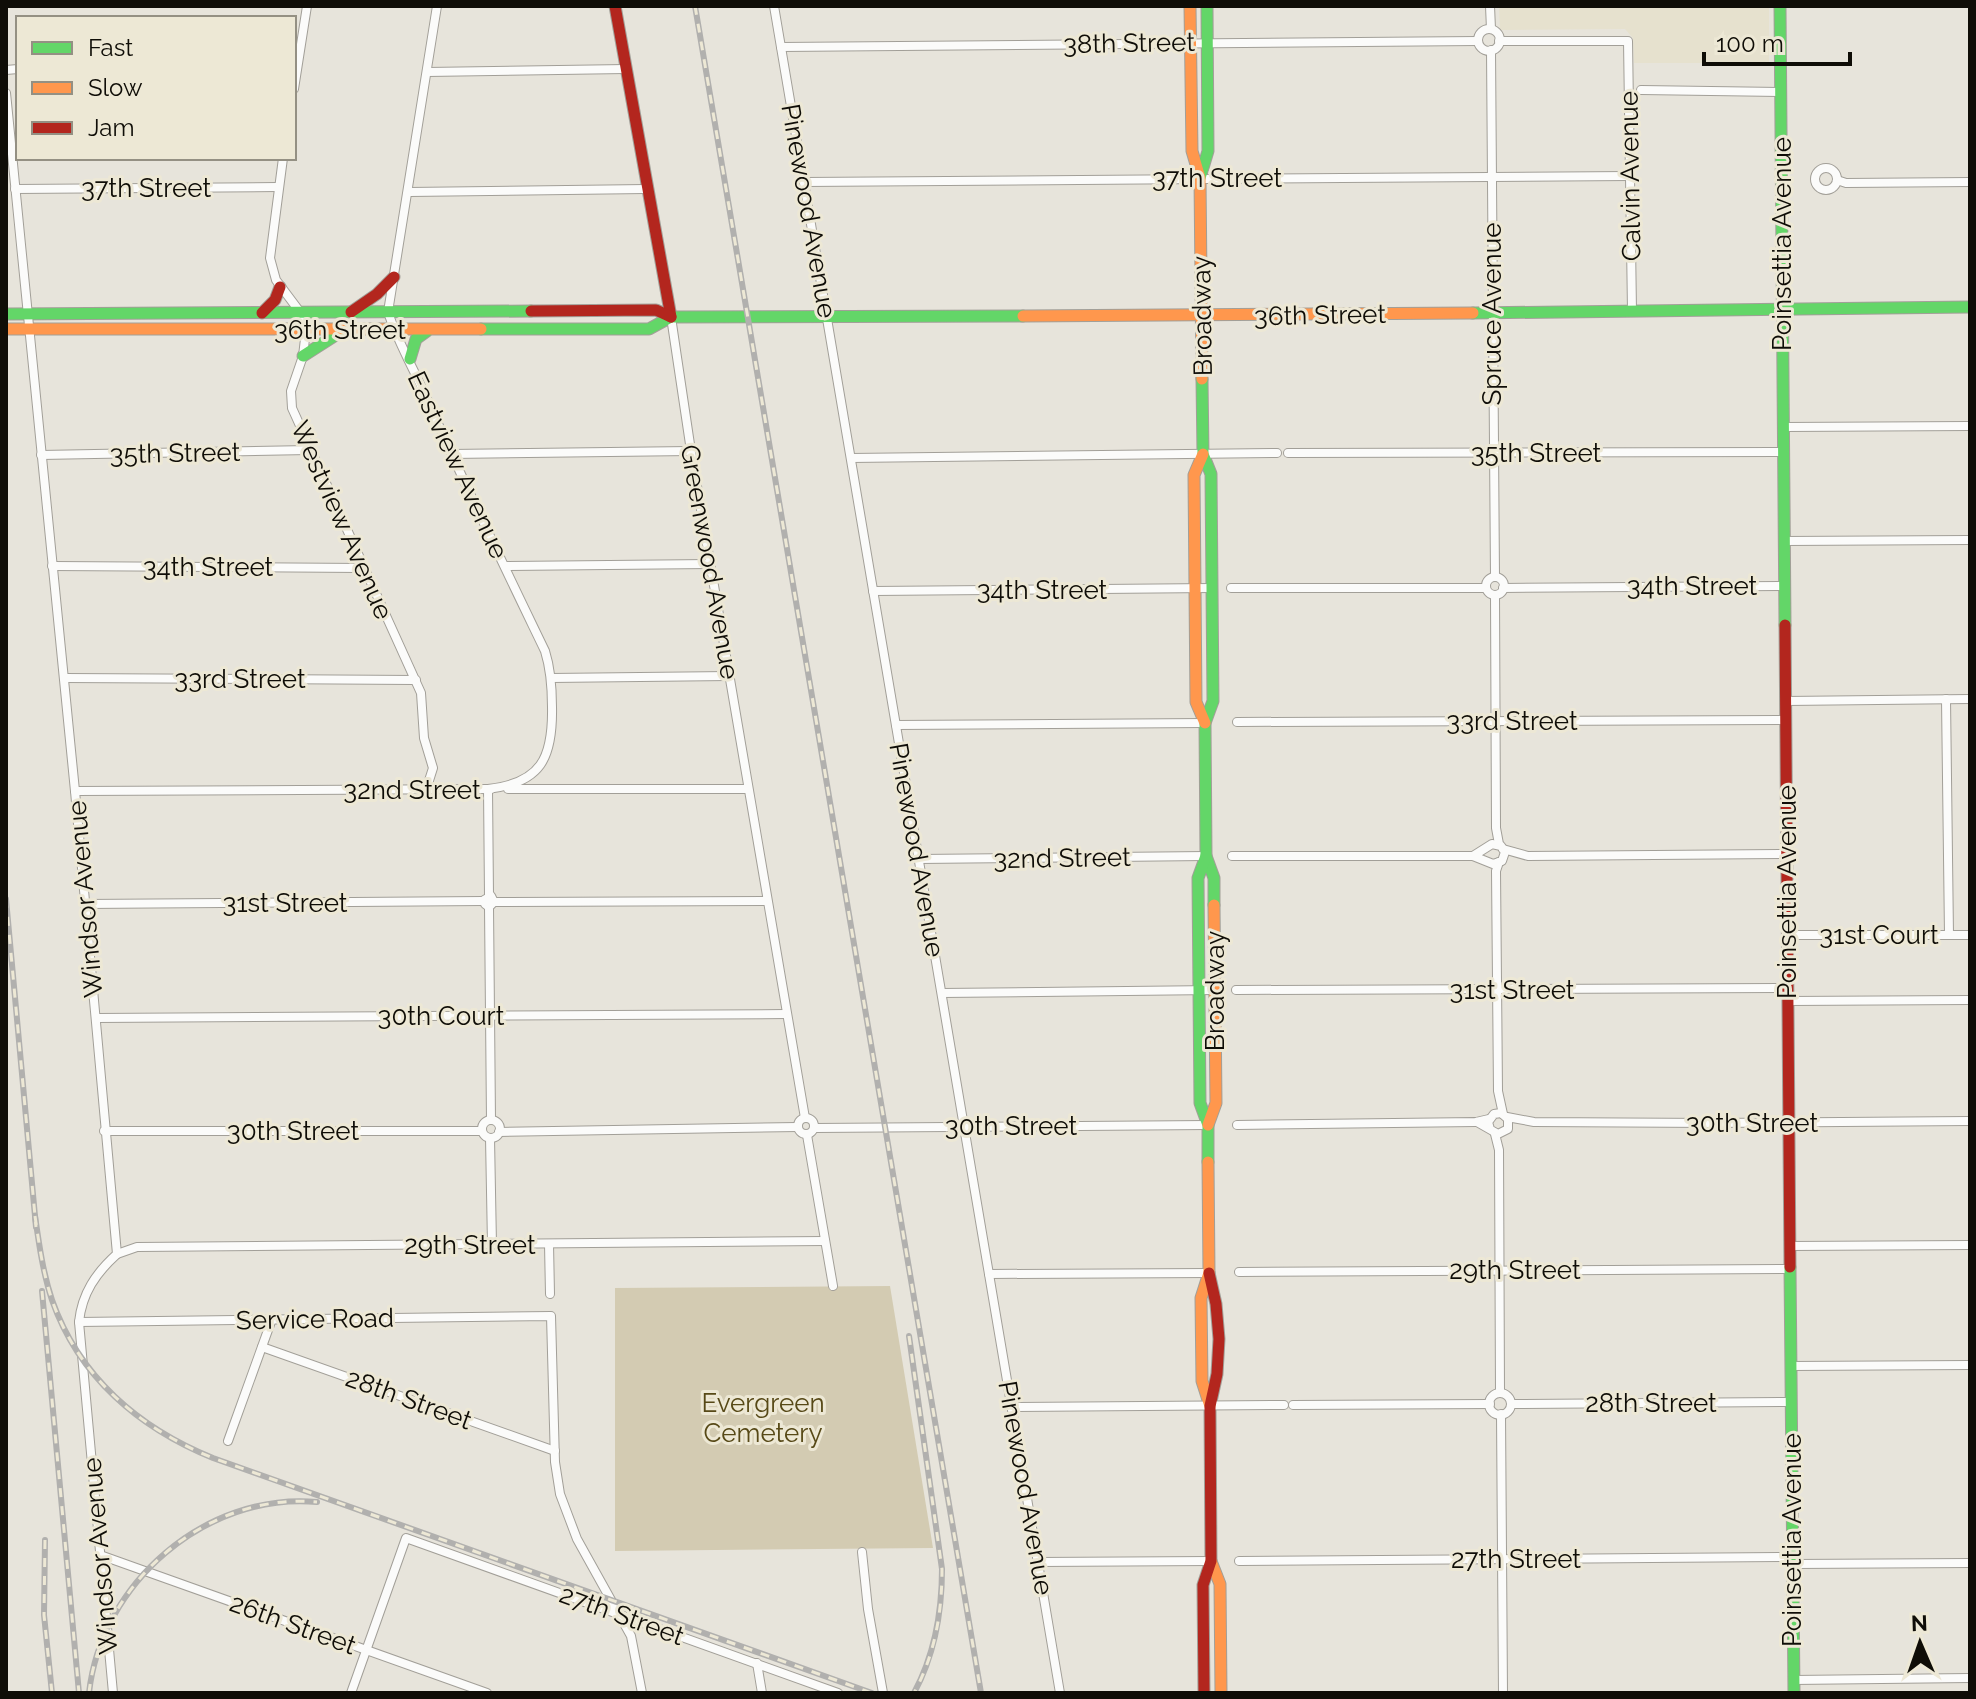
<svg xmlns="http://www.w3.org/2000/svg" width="1976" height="1699" font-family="Raleway,sans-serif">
<rect width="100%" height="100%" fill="#e7e4db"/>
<path fill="#e6e1ce" d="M1499,6H1769V63H1634L1633,38L1625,29L1500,30Z"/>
<path fill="#d3cbb2" d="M890,1286L933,1548L615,1551V1288Z"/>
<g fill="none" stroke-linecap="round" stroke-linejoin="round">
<g stroke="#a29f98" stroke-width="10">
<g id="street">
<path d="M437,6L388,312C398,343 415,371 428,401C465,486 505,568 545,651C551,670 552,688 552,707C553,758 541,783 488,789"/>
<path d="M774,6L1060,1693"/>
<path d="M1490,6L1491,29"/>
<circle cx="1489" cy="40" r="11"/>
<path d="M1499,41H1628L1632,311"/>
<path d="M781,47L1478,41"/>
<path d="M1491,50L1495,577"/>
<path d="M6,70L18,69"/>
<path d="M427,72L626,69"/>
<path d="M294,89L307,6"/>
<path d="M1641,90L1781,92"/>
<path d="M6,93L75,791L117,1254C96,1273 82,1293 79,1322L113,1693"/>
<path d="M283,158L270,258L276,280L300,312L306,330L303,356L291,391L292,408L421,693L424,738L433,768L426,790"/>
<circle cx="1826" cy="179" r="11"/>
<path d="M1837,180L1846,183L1970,182"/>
<path d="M804,182L1630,176"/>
<path d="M15,189L278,187"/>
<path d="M409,192L646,189"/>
<path d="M671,317L691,451L805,1118"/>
<path d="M1784,427L1970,426"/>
<path d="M1288,453L1784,452"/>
<path d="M451,454L691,451"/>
<path d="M41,455L309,450"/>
<path d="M851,458L1277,453"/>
<path d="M1784,541L1970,540"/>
<path d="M52,566L363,568"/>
<path d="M505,566L710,564"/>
<circle cx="1495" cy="586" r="9"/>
<path d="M1231,588H1486"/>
<path d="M1503,588L1785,586"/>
<path d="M873,591L1212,588"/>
<path d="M1495,595L1496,828L1499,844"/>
<path d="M64,678L416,680"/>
<path d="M551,678L729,676"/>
<path d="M1946,699L1949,935"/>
<path d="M1786,701L1970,699"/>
<path d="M1237,722L1786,720"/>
<path d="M896,725L1205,723"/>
<path d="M488,789L489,896"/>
<path d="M508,789H748"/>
<path d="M75,791L491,789"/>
<path d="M1503,849L1528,856L1787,854"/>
<path d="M1232,856H1473L1493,864L1502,861L1505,852L1501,846L1492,844L1473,856"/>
<path d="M919,859L1206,856"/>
<path d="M1499,862L1496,871L1498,1091L1503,1114"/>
<path d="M494,902L491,896L484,900L485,904L489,907L494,902L767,901"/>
<path d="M85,904L484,901"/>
<path d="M489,907L491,1120"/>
<path d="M1788,935H1970"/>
<path d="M1236,990L1788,988"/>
<path d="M942,993L1215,990"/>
<path d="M1788,1001L1970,1000"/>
<path d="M96,1018L786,1014"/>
<path d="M1507,1117L1534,1122L1713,1123L1970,1121"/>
<circle cx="806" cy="1126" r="8"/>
<circle cx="491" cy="1129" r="9"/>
<path d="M1477,1122L1498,1134L1508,1129V1119L1501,1113L1494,1114L1488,1122L1490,1129"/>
<path d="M1237,1125L1476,1122L1489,1119"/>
<path d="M815,1128L1208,1125"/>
<path d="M104,1131H482"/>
<path d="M499,1132L798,1127"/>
<path d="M1495,1134L1499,1150L1500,1393"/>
<path d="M807,1135L833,1286"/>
<path d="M490,1138L492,1245"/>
<path d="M549,1244L550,1294"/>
<path d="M1790,1246L1970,1245"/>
<path d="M117,1254L137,1247L825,1241"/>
<path d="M1239,1272L1790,1269"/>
<path d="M989,1274L1209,1273"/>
<path d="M79,1322L551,1316L555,1462L560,1494L577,1539L631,1636L642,1693"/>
<path d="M262,1347L555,1451"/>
<path d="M1791,1366L1970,1365"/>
<circle cx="1500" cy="1404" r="11"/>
<path d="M1511,1404L1791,1402"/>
<path d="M1293,1405L1490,1404"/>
<path d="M1012,1407L1284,1405"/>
<path d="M1501,1414L1503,1693"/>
<path d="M228,1441L272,1319"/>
<path d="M862,1552L868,1609L883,1693"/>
<path d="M100,1555L487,1693"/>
<path d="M1239,1561L1793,1557"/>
<path d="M1038,1562L1211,1561"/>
<path d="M1793,1564L1970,1563"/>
<path d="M757,1663L762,1693"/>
<path d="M1793,1680L1970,1678"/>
<path d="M351,1693L406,1538L838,1693"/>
</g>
</g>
<g stroke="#a29f98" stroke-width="13">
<g id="fast">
<path d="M1780,6L1785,625"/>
<path d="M1200,178L1208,151L1207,6"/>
<path d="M1473,313L1970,307"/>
<path d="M6,314L531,311"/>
<path d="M481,329H649L671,317L1023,316"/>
<path d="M303,356L342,331"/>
<path d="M410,359L416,339L427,331"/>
<path d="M1202,379L1203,454L1211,474L1213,701L1205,723L1206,856L1214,878V905"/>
<path d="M1206,856L1198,878L1200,1103L1208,1125V1162"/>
<path d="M1790,1267L1794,1693"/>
</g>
</g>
<g stroke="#a29f98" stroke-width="13">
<g id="slow">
<path d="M1190,6L1192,151L1200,178L1202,379"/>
<path d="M1023,316L1473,313"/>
<path d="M6,329H481"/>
<path d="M1203,454L1194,475L1196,702L1205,723"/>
<path d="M1208,1125L1216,1103L1214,905"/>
<path d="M1208,1162L1209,1273L1201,1298L1202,1381L1210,1406"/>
<path d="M1211,1561L1220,1584L1221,1693"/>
</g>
</g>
<g stroke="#a29f98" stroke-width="13">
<g id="jam">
<path d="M615,6L671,317"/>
<path d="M531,311L656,310L671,317"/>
<path d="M351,312L377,294L394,277"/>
<path d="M262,313L275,300L280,287"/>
<path d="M1785,625L1790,1267"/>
<path d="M1204,1693L1203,1585L1211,1561L1210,1406L1217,1374L1219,1339L1216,1304L1209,1273"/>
</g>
</g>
<use href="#street" stroke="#fbfbfa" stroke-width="8"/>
<use href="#fast" stroke="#63d668" stroke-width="11"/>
<use href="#slow" stroke="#ff974d" stroke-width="11"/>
<use href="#jam" stroke="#b3261e" stroke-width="11"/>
<g stroke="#b1b0ae" stroke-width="6">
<g id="rail">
<path d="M695,6L981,1693"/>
<path d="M6,899L36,1227"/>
<path d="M35,1216C39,1244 43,1273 52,1300C79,1377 139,1428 213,1458L872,1693"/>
<path d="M42,1291L79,1693"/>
<path d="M909,1336L942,1569C942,1613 935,1654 914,1693"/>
<path d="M45,1540L44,1615L52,1693"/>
<path d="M89,1693C101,1583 206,1492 317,1502"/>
</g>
</g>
<use href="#rail" stroke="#ede8d5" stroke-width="3" stroke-dasharray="9" stroke-linecap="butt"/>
</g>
<g text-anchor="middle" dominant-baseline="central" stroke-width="6" stroke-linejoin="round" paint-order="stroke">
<g font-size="26" fill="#0f0d07" stroke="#ede8d5">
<text transform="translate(1129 43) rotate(-1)">38th Street</text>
<text transform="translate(1630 176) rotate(-91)">Calvin Avenue</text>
<text x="1217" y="178">37th Street</text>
<text x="146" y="188">37th Street</text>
<text transform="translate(809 211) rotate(80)">Pinewood Avenue</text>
<text transform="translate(1782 244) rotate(-90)">Poinsettia Avenue</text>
<text transform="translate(1492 314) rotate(-90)">Spruce Avenue</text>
<text transform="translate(1320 315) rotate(-1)">36th Street</text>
<text transform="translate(1202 316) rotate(-91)">Broadway</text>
<text x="340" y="330">36th Street</text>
<text transform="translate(175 453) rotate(-1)">35th Street</text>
<text x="1536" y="453">35th Street</text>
<text transform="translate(458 465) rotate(65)">Eastview Avenue</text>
<text transform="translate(342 520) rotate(66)">Westview Avenue</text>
<text transform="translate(710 562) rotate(80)">Greenwood Avenue</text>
<text x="208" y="567">34th Street</text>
<text x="1692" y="586">34th Street</text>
<text x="1042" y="590">34th Street</text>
<text x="240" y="679">33rd Street</text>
<text x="1512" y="721">33rd Street</text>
<text x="412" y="790">32nd Street</text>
<text transform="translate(917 850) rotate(80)">Pinewood Avenue</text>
<text transform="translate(1062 858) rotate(-1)">32nd Street</text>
<text transform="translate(1787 892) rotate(-90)">Poinsettia Avenue</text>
<text transform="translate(85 899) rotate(-95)">Windsor Avenue</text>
<text x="285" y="903">31st Street</text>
<text x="1879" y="935">31st Court</text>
<text x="1512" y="990">31st Street</text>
<text transform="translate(1215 991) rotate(-90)">Broadway</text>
<text x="441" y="1016">30th Court</text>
<text x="1752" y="1123">30th Street</text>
<text x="1011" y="1126">30th Street</text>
<text x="293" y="1131">30th Street</text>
<text x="470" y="1245">29th Street</text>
<text x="1515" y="1270">29th Street</text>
<text transform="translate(315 1319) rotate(-1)">Service Road</text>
<text transform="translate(409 1399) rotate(20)">28th Street</text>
<text x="1651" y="1403">28th Street</text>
<text transform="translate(1026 1488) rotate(80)">Pinewood Avenue</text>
<text transform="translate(1792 1540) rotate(-90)">Poinsettia Avenue</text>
<text transform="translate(100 1556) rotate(-95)">Windsor Avenue</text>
<text x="1516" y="1559">27th Street</text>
<text transform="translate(622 1615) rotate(20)">27th Street</text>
<text transform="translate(293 1624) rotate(20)">26th Street</text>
</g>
<g font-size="26" fill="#574917" stroke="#ede8d5">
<text x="763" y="1403">Evergreen<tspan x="763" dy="30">Cemetery</tspan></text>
</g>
</g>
<rect width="1976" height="1699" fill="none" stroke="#0f0d07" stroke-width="16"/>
<rect x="16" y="16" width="280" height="144" fill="#ede8d5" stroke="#949083" stroke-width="2"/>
<rect x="32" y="42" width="40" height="12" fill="#63d668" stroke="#949083" stroke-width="2"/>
<text x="88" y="56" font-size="24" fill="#0f0d07">Fast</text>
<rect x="32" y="82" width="40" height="12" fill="#ff974d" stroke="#949083" stroke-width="2"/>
<text x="88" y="96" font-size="24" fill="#0f0d07">Slow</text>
<rect x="32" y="122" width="40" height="12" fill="#b3261e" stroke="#949083" stroke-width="2"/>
<text x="88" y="136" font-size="24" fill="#0f0d07">Jam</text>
<g transform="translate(1920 1643) rotate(358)" stroke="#ede8d5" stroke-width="6" paint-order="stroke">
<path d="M0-6L14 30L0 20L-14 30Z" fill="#0f0d07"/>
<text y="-12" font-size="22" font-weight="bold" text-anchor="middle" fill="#0f0d07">N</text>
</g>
<path d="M1704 52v12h146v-12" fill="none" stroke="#0f0d07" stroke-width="4"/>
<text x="1716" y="52" font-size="24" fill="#0f0d07" stroke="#ede8d5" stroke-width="6" paint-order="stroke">100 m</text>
</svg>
